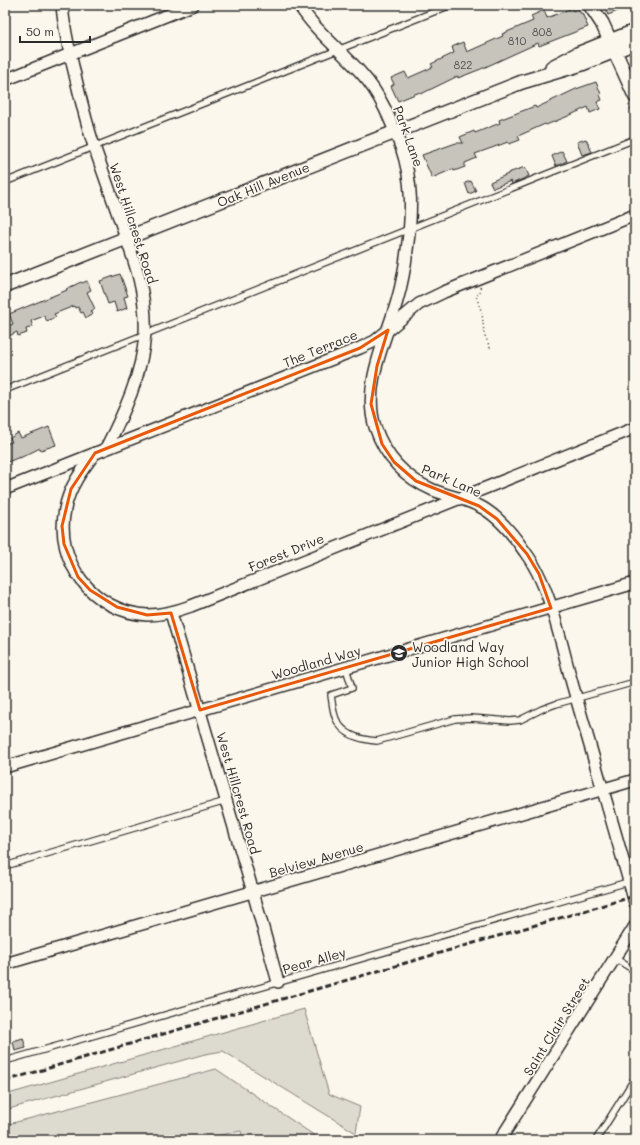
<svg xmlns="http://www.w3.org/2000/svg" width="640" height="1145" font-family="Mali,sans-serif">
<rect width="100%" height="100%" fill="#fbf7ec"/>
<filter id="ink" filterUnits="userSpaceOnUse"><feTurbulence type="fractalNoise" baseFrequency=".025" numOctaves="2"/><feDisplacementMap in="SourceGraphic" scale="8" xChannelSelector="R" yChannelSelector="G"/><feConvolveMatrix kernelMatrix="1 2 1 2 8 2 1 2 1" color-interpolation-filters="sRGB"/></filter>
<g filter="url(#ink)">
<g fill="#dddad0" stroke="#84827e">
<path d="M304,1009L329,1094L360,1107L356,1133L223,1051L205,1054L5,1110V1095Z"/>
<path d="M216,1069L321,1140H243L241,1131L195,1140H5V1125Z"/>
</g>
<g fill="#c7c4bc" stroke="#2b2b2b">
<path d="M604,5H632L608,15Z"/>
<path d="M572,8L573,11L578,8L580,13H582L588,27L539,46L538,43L481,69L458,78V76L421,94L420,92L398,101L391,86L394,84L391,78L405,72L408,78L433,67L431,64L454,53L452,47L463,42L467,52L503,36L502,34L533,21L531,16L544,10L547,18Z"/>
<path d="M596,82L601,94L600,95L602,100L597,102L600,109L590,113L588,107L566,117L546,125L545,124L518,136L520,140L509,144L508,142L475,154L477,158L465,163V167L454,171L453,169L432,178L422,155L456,143H463L460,137L474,131L475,133L500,123L499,120L535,106L536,108L576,89Z"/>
<path d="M586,139L592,152L582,155L577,142Z"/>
<path d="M562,151L567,161L556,166L552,156Z"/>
<path d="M525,167L529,176L512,184L511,181L493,188L490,182L508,174V173Z"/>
<path d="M471,181L476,191L469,194L465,183Z"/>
<path d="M120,274L128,296L124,297L127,308L117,312L114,302L108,304L100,281Z"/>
<path d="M87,281L91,290L87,292L95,309L91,311L93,314L86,318L83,312L81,313L78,307L75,308L74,306L54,314L56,317L47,321L44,316L31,321L33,327L26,329L27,333L18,336L17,332L5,338V327L13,324L9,314L67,290L66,289L81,282L82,283Z"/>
<path d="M49,427L56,445L41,450L40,448L20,458V457L5,463V444L12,442L10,438L18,433L21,438Z"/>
<path d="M23,1038L26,1048L15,1051L13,1041Z"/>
</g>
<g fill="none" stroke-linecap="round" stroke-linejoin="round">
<g stroke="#2b2b2b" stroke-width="8">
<g id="service">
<path d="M5,182L451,5"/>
<path d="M5,390L635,139"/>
<path d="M346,668L352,688L331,695C332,702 333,712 336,719C343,735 362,740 377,741L455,719L471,718L510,721L520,720L542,709L556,704L635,682"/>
<path d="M5,866L226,801"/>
<path d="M615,958L635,971"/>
<path d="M5,1061L635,880"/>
<path d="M596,1140L635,1078"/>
</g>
</g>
<g stroke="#2b2b2b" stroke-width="14">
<g id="minor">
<path d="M62,5C64,33 72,61 78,88C83,108 88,129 95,149C104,175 113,200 122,226C135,262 147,295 145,334C142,375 124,413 106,448"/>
<path d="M299,5C316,32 341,50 362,74C381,95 391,121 401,147C413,181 412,214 407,250C405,267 402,284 397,301C386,340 362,385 375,427C385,456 405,478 433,490C447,496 463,498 477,505C497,514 513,534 525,552C550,584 561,644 572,683C593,757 615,830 635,903"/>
<path d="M5,80L193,5"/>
<path d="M95,453C82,470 69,487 65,509C54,561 93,612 147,615C162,615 177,611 191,606L635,428"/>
<path d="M5,489L360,348L375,341L419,304L444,292L635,215"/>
<path d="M171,613L253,892L278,982"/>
<path d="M5,767L635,583"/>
<path d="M5,964L635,780"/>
<path d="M500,1140L635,926"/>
</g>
</g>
<g stroke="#2b2b2b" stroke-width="16">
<g id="tertiary">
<path d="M590,5L602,23L635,96"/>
<path d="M552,67L577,54L635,31"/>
<path d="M5,286L522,82L582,64L635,43"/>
</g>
</g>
<g stroke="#2b2b2b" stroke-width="1.5" stroke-dasharray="1 3" stroke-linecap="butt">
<path d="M629,105L635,118"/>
<path d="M480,287C481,292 480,293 476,296L482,313L484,333L490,348"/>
</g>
<use href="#service" stroke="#fbf7ec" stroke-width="5.5"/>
<use href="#minor" stroke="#fbf7ec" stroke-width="11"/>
<use href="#tertiary" stroke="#fbf7ec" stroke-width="13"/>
<path stroke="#2b2b2b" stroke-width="3" stroke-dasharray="6 3" stroke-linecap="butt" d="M5,1081L224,1016L635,896"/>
</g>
</g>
<path fill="none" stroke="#e8590c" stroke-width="3" stroke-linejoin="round" d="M388,330L377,366L371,404L382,444L394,462L416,481L479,506L497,519L527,554L539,574L551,608L200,710L171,613L147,615L117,607L90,590L78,577L64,544L62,526L71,489L95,453L360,348Z"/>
<defs>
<g id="school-disc" transform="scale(0.9)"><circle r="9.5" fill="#2b2b2b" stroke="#fbf7ec"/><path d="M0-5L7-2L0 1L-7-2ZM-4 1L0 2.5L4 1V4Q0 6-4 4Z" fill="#fff"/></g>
</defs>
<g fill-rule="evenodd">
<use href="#school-disc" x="399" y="653"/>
</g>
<g text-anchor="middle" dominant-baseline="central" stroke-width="3.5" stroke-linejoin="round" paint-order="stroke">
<g font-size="11" fill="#52514f">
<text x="542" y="31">808</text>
<text x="517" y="40">810</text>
<text x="463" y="64">822</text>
</g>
<g font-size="13" fill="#2b2b2b" stroke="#fbf7ec">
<text transform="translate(409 136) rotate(70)">Park Lane</text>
<text transform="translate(263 184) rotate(-22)">Oak Hill Avenue</text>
<text transform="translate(134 223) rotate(72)">West Hillcrest Road</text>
<text transform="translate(320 348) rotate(-22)">The Terrace</text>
<text transform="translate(452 480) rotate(23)">Park Lane</text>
<text transform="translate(286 552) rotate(-22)">Forest Drive</text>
<text transform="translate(316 662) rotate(-16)">Woodland Way</text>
<text transform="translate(239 793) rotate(74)">West Hillcrest Road</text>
<text transform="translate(316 859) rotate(-16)">Belview Avenue</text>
<text transform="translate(314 960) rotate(-16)">Pear Alley</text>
<text transform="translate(556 1026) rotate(-58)">Saint Clair Street</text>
</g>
<g font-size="13" fill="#2b2b2b" stroke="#fbf7ec" text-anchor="start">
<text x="412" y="646">Woodland Way<tspan x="412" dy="15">Junior High School</tspan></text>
</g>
</g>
<rect width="640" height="1145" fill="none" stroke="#fbf7ec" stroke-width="20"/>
<rect x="10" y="10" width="620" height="1125" fill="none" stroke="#2b2b2b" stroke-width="1.5" filter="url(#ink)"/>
<path d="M20 36v6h70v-6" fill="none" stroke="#2b2b2b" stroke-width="2"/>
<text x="26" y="36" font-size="12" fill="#2b2b2b" stroke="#fbf7ec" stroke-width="3" paint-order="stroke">50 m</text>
</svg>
